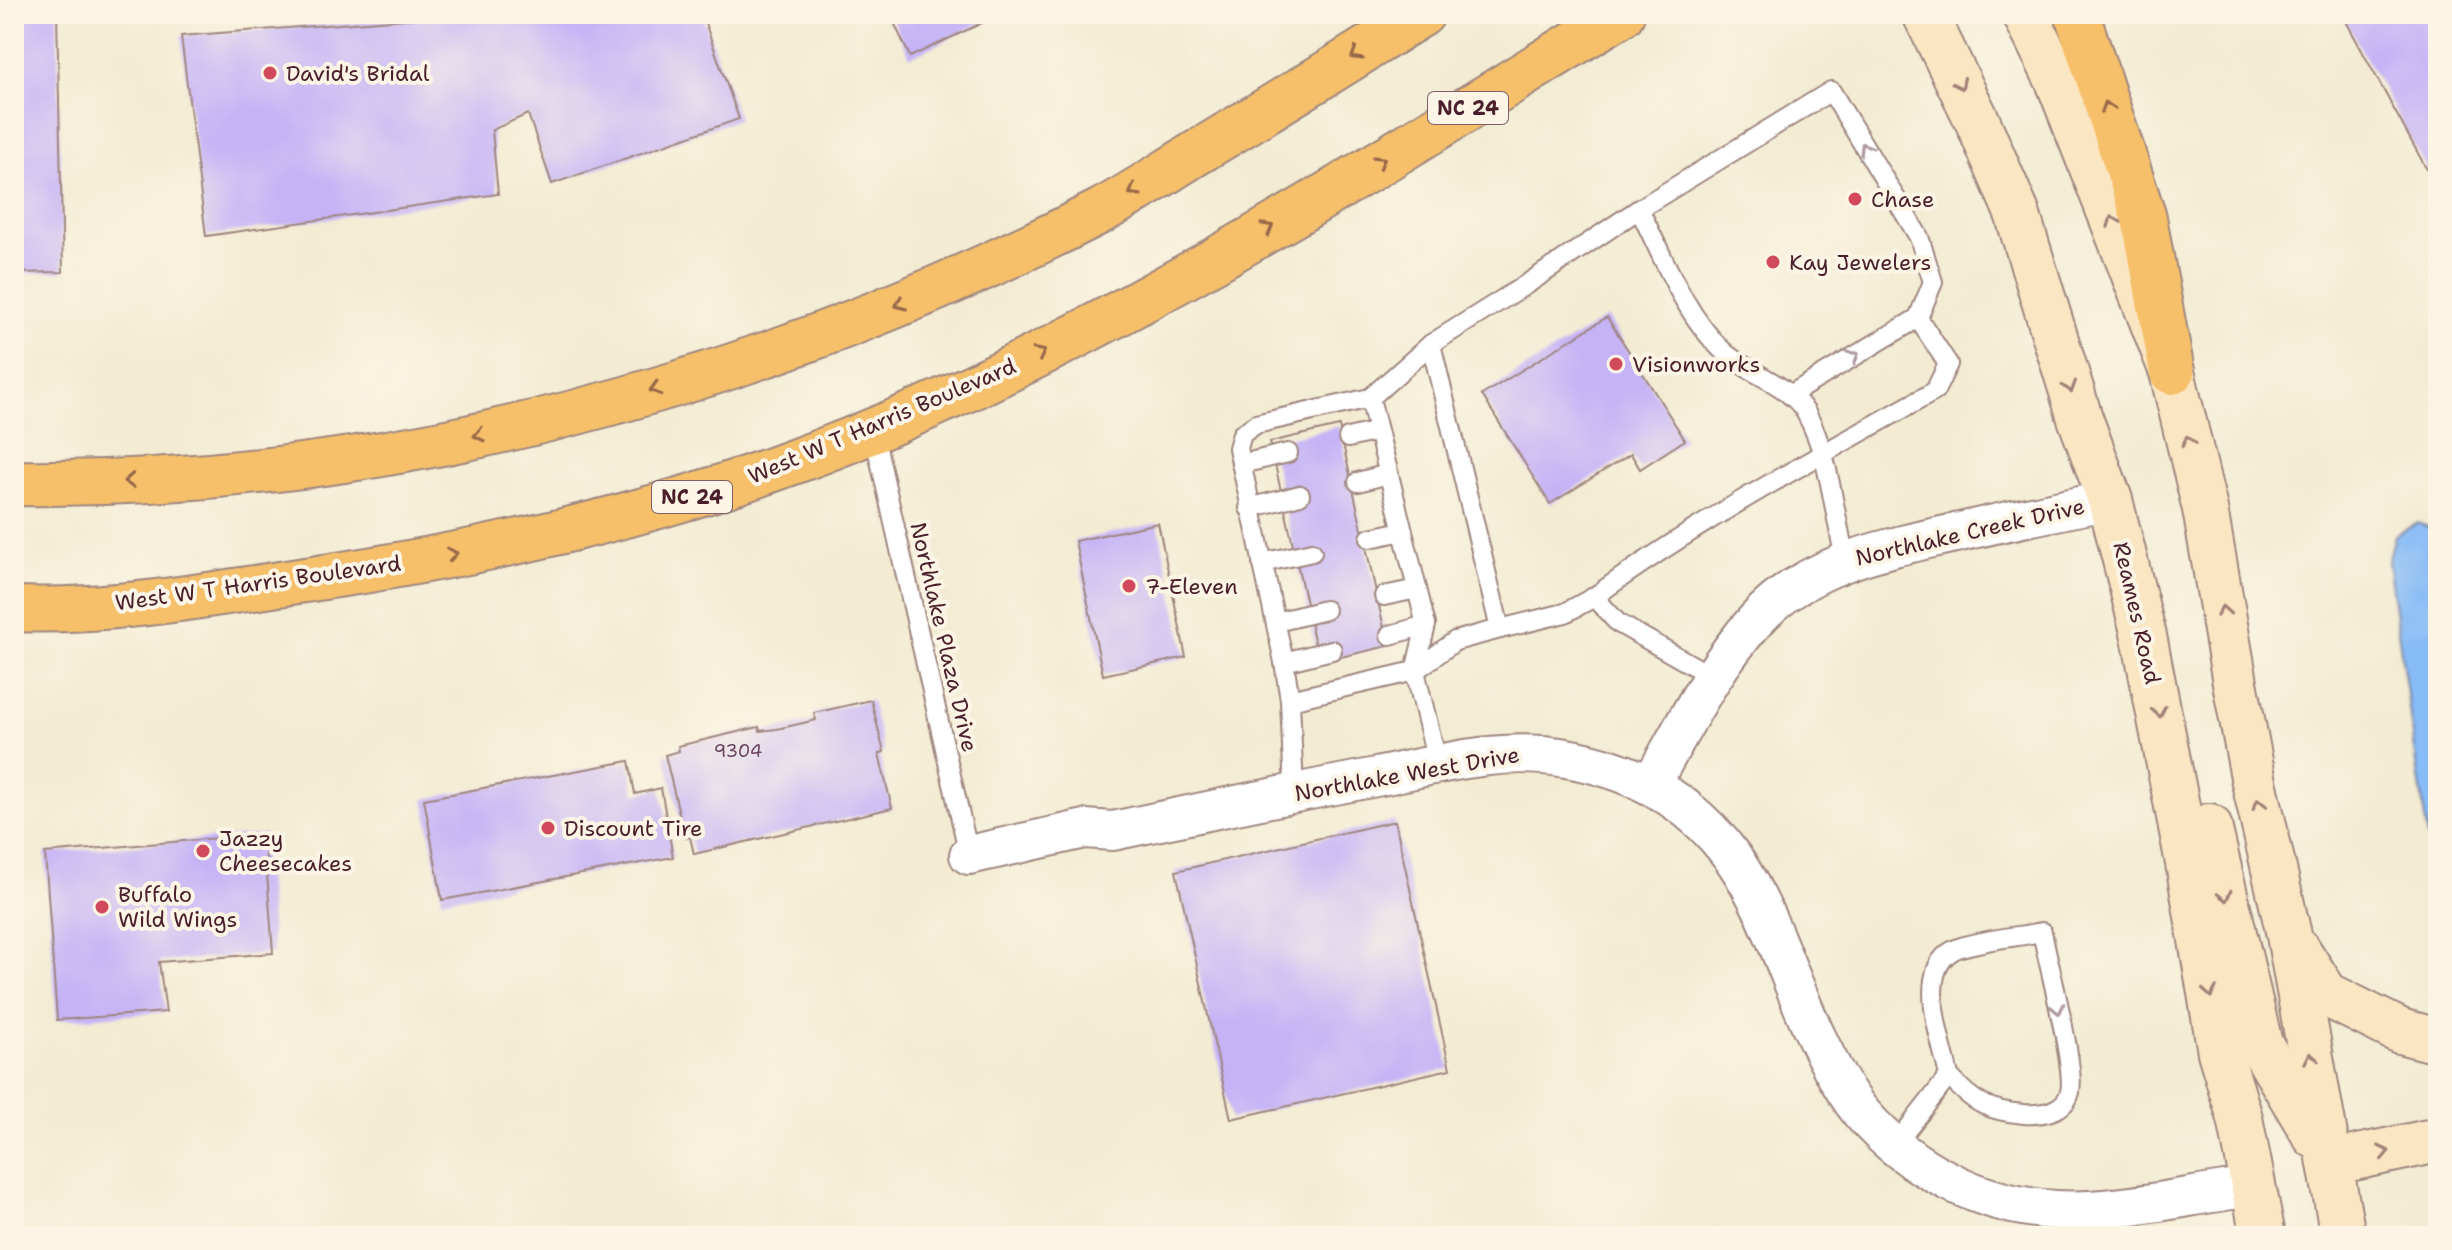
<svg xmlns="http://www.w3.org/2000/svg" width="2452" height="1250" font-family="'Shantell Sans',sans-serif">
<rect width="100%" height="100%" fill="#fcf5e5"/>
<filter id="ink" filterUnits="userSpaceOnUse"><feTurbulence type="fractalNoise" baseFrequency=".0125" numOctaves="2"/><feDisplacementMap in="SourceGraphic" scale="16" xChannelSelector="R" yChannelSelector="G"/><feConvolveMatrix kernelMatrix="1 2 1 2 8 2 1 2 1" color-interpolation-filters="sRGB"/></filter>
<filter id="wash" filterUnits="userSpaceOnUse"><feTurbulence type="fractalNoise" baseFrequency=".006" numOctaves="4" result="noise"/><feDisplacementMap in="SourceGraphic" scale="32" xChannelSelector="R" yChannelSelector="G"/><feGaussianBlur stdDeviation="1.8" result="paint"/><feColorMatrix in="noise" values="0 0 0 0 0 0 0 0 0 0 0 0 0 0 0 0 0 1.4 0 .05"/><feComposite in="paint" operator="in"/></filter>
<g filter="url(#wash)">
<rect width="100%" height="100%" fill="#f3ecd3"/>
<path fill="#87bcf6" stroke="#686e90" stroke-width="2" d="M2418,523L2438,531V866L2428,840L2388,562L2395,535Z"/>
<g id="blocks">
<g fill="#c5b3f6">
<path d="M14,14H57L63,272L14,273Z"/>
<path d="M470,14H702L739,119L552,184L528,114L492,130L498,194L206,236L181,36Z"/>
<path d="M890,14H1001L910,57Z"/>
<path d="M2342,14H2438V190Z"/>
<path d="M1607,317L1685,440L1640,469L1631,454L1550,504L1482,395Z"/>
<path d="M1339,426L1388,646L1319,662L1270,442Z"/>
<path d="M1158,523L1186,657L1103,675L1075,541Z"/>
<path d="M871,700L884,752L879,754L892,808L694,854L690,837L685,838L665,755L679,751L678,746L759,727L760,731L777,729L816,720L814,713Z"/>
<path d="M629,761L635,794L661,788L673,857L442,900L424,799Z"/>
<path d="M1395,821L1450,1069L1231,1119L1176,871Z"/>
<path d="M264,834L273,953L159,962L166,1012L57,1020L45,853Z"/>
</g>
</g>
</g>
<g filter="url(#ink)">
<use href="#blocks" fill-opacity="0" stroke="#9e867f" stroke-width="2"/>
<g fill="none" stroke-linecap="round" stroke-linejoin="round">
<g stroke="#9e867f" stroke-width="22">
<g id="lane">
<path d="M1639,209L1831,91L1919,237L1933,282L1918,318L1790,395"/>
<path d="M1370,398L1426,625L1415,671L1438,765"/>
<path d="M873,430L969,855"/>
<path d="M1348,438L1378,431"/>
<path d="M1241,464L1288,453"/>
<path d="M1358,482L1388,474"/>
<path d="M1249,508L1300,495"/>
<path d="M1370,538L1403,531"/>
<path d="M1262,563L1312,552"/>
<path d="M1384,596L1417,589"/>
<path d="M1594,597L1565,613L1500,629L1431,344L1527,284L1639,209C1663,256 1684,314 1723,351C1748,374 1789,383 1806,413C1831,458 1833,512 1846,561"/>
<path d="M1276,622L1325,610"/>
<path d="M1390,635L1426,625"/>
<path d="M1284,662L1332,650"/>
<path d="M1713,677L1618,623L1594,597C1702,518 1819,456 1935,391L1948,364L1918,318"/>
<path d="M1290,700L1415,671L1455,641L1500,629"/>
<path d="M1294,793L1290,700L1284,662L1238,448L1242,434L1256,424L1370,398L1431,344"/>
<path d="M1895,1145L1949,1076C1942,1041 1911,962 1961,947C1987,939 2016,937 2042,932C2048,962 2076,1068 2070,1092C2065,1112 2041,1115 2024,1114C1988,1111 1973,1103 1949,1076"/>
</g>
</g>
<g stroke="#9e867f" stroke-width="42">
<g id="street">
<path d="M1651,784C1683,728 1712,668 1756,620C1808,562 1888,548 1960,532C2010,520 2060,510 2110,500"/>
<path d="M969,855L1085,829L1113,831C1201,812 1288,794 1376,777C1436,765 1499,747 1560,757C1631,768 1690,798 1733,858C1770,911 1787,974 1814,1032C1827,1060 1843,1091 1863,1115C1911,1170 1983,1206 2056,1210C2116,1214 2192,1194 2254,1187"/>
</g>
</g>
<g stroke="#9e867f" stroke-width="48">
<g id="secondary">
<path d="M1925,14L1977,120L2017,213L2080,418L2110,500L2144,636L2188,863L2220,1052L2240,1118L2263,1236"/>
<path d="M2025,14L2058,81L2172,372L2205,509L2236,688L2254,782L2289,935L2343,1236"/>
<path d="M2209,826L2260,1044L2315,1136"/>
<path d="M2298,950L2326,994L2400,1031L2438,1041"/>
<path d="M2330,1163L2438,1140"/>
</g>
</g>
<g stroke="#9e867f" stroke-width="48">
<g id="primary">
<path d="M2077,14L2144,218L2172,372"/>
<path d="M14,483C390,488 766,382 1099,212C1135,193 1168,170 1203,149C1276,105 1349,60 1422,14"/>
<path d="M14,609C116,613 218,593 318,578C478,554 640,519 793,462C1086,355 1356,176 1622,14"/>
</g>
</g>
<use href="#lane" stroke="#fff" stroke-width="18"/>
<use href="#street" stroke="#fff" stroke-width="38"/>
<use href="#secondary" stroke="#fbe6c4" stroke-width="44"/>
<use href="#primary" stroke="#f6c06b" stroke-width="44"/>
</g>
<defs><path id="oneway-chevron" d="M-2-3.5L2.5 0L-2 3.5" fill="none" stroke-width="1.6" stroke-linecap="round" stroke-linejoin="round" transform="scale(2)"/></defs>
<g stroke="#976748">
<use href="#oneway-chevron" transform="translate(1356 55) rotate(148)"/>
<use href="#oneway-chevron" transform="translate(2107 107) rotate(-108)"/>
<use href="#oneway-chevron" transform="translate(1380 161) rotate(-31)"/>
<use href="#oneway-chevron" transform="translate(1134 191) rotate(149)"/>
<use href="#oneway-chevron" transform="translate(1268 228) rotate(-30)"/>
<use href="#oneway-chevron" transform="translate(900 304) rotate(158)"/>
<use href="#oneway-chevron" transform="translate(1040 353) rotate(-28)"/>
<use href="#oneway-chevron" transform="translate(655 389) rotate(163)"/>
<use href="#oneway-chevron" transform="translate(479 435) rotate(168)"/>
<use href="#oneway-chevron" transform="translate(129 481) rotate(177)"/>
<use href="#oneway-chevron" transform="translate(452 554) rotate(-11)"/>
</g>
<g stroke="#a28278">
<use href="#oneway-chevron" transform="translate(1960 84) rotate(64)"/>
<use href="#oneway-chevron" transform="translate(2113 221) rotate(-111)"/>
<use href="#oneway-chevron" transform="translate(2070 387) rotate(72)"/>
<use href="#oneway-chevron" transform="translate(2188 441) rotate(-104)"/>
<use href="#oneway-chevron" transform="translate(2223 611) rotate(-100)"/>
<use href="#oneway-chevron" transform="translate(2159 712) rotate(79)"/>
<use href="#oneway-chevron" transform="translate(2259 804) rotate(-103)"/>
<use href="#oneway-chevron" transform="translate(2225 896) rotate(77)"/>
<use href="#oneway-chevron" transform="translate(2210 992) rotate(80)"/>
<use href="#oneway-chevron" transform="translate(2311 1058) rotate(-100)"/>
<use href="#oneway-chevron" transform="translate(2384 1152) rotate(-12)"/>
</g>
<g stroke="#ae9aa0">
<use href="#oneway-chevron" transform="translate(1865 148) rotate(-121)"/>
<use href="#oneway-chevron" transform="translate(1854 356) rotate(-31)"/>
<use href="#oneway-chevron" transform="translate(2058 1009) rotate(78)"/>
</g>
</g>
<g fill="#d1495b" stroke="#fcf5e5" stroke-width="3">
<circle cx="270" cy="73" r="8"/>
<circle cx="1855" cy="199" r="8"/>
<circle cx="1773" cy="262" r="8"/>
<circle cx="1616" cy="364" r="8"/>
<circle cx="1129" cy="586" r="8"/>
<circle cx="548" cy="828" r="8"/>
<circle cx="203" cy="851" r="8"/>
<circle cx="102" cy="907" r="8"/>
</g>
<g text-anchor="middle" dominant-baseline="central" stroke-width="8" stroke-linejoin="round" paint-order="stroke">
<g font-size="18" fill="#69445e">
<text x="738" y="751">9304</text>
</g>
<g fill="#fcf5e5" stroke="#7f5f63" stroke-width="2">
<rect x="1428" y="92" width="80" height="32" rx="6"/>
<rect x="652" y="481" width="80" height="32" rx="6"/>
</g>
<g font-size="20" font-weight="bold" fill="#4a1f2b">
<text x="1468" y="108">NC 24</text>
<text x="692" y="497">NC 24</text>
</g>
<g font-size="22" fill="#4a1f2b" stroke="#fcf5e5" text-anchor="start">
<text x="286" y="73">David's Bridal</text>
<text x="1871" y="199">Chase</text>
<text x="1789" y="262">Kay Jewelers</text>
<text x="1632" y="364">Visionworks</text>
<text x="1145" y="586">7-Eleven</text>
<text x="564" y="828">Discount Tire</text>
<text x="219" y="838">Jazzy<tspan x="219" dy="25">Cheesecakes</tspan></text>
<text x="118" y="894">Buffalo<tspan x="118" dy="25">Wild Wings</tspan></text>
</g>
<g font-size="22" fill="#4a1f2b" stroke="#fcf5e5">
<text transform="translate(882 421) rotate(-23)">West W T Harris Boulevard</text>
<text transform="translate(1970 532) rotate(-13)">Northlake Creek Drive</text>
<text transform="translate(258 583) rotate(-8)">West W T Harris Boulevard</text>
<text transform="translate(2137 613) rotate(77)">Reames Road</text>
<text transform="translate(944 637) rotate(77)">Northlake Plaza Drive</text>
<text transform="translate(1407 774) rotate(-10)">Northlake West Drive</text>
</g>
</g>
<rect width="2452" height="1250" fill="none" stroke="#fcf5e5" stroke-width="48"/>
</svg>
